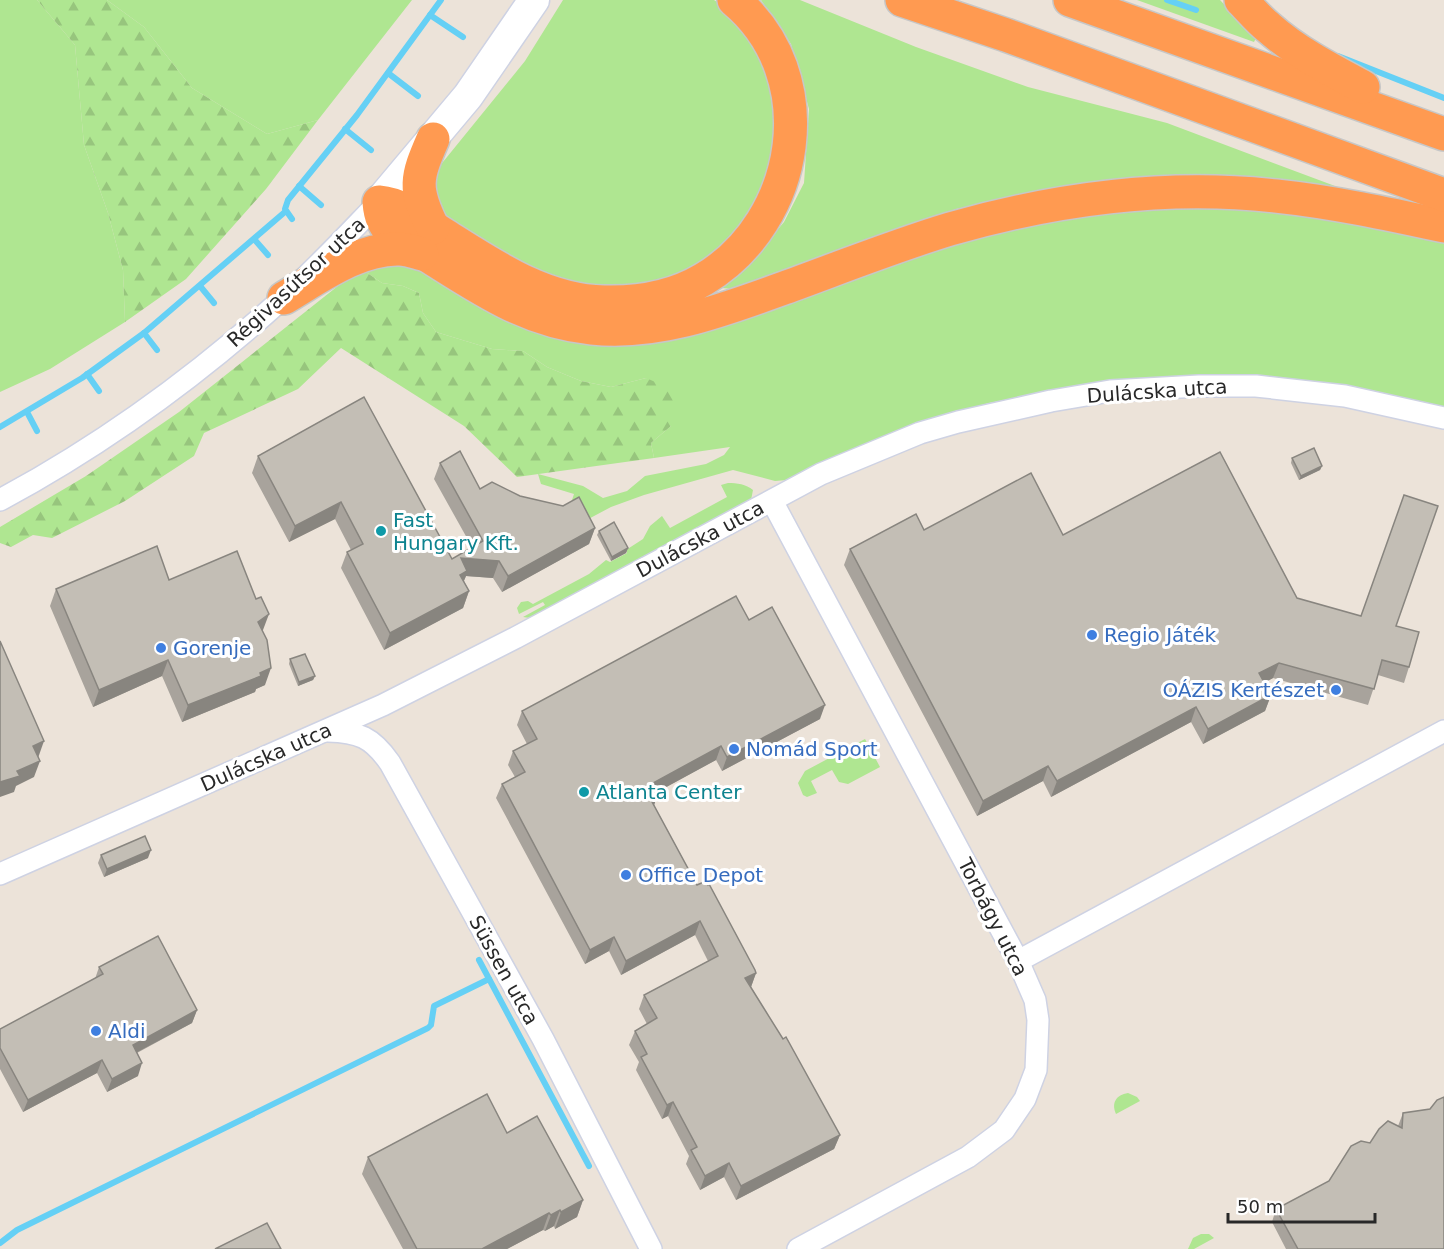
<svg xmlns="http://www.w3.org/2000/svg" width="1444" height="1249" font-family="'DejaVu Sans',sans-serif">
<defs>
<pattern id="forest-firs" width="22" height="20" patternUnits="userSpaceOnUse" patternTransform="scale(1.5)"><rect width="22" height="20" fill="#afe691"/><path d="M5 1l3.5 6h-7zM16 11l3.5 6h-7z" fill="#97c57d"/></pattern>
</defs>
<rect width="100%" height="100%" fill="#ece3d9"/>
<g fill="#afe691">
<path d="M0,0H37L75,45L84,145L108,213L123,270L125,322L50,369L0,392Z"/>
<path d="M107,0H412L318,120L267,134L192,88L144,27Z"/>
<path d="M563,0H714L732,12L759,46L781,123L759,204L717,252L692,272L648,286L603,293L555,280L493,252L441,212L434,189V173L525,61Z"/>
<path d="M761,0H800L916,47L1028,87L1167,123L1335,186L1267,182L1064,188L956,209L803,266L734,289L721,288L760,251L784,222L804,183L809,109L791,44Z"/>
<path d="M1137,0H1220L1256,38L1254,42Z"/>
<path d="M1283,202L1444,237V409L1235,377H1171L1080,386L989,403L944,416L811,468L787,480L775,481L733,470L644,495L611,507L579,524L570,506L574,494L541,484L538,474L583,486L603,498L627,491L645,476L706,464L724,455L730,447L654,458L651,443L671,426L646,378L611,387L581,381L547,367L523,351L492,349L436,332L423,313L419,293L403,286L382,283L363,270L384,263H409L595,340L919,254L1035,221L1171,204Z"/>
<path d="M728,483C737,483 746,484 753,490L751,500L530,618L523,617L545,605L543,602L519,614L517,608L521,602L528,601L533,604L589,574L606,560L610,562L627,553L626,550L643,539L650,526L662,516L670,528L727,497L721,485Z"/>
<path d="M865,739L880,767L848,784L839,782L832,770L811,781L817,793L807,797L803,795L798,783L805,771Z"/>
<path d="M1128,1093L1137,1097L1140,1101L1116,1114C1111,1103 1116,1095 1128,1093Z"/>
<path d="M1201,1234H1209L1214,1238L1194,1249H1188L1193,1238Z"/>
</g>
<g fill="url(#forest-firs)">
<path d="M37,0H107L144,27L192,88L267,134L318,120L266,189L186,279L125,322L123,270L108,213L84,145L75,45Z"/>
<path d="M363,270L382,283L403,286L419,293L423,313L436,332L492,349L523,351L547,367L581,381L611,387L646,378L660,384L681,398L684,404L671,426L651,443L654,458L517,477L464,426L341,348L298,389L204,433L194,456L125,501L52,538L33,535L11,547L0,543V527L86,476L179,412L353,274Z"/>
</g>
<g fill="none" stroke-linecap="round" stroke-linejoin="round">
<g stroke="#65d0f5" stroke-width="6">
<path d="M1167,0L1196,10"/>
<path d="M430,15L463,37"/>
<path d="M1338,56L1444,98"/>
<path d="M388,73L418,96"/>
<path d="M345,129L371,150"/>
<path d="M299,186L321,205"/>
<path d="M292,219L285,209L288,200L357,115L441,0"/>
<path d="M254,239L268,255"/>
<path d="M200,286L214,303"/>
<path d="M144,333L157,350"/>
<path d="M87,374L99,391"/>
<path d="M27,412L37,431"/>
<path d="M0,427L82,378L144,333L286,211"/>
<path d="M479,960L589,1166"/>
<path d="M0,1243L17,1230L428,1028L431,1025L434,1006L489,979"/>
</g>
<g stroke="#ced2e3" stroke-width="24">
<g id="street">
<path d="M0,500C102,445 196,377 282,299C316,269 347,235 379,202"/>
<path d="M772,501L1018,961L1035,1000L1038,1020L1036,1070L1025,1099L1004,1130L968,1157L798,1249"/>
<path d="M328,731C359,732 372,737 390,763L543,1039L651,1249"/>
<path d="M0,874L383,705L515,638L821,474L920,433L958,422L1051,401L1110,391L1199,386H1256L1345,396L1444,418"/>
<path d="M1018,961L1444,731"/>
</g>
</g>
<g stroke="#ced2e3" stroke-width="33">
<path id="secondary" d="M379,202L468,96L534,0"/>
</g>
<g stroke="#c7c7c7" stroke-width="36">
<g id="highway">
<path d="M734,0C824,75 801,221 704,279C674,297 638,303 604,302C544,301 492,265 443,234C424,222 403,204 379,202C380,217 384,226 395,236C462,274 513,320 592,328C658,335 723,310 784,288C839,268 894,246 950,229C1055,199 1167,184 1276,196C1333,202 1389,214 1444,226"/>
<path d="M902,0L1006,35L1444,195"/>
<path d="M1070,0L1444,134"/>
<path d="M1241,0C1250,9 1258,19 1268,27C1296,52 1331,70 1363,87"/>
<path d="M433,228C413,188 416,178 433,139"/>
<path d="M284,298C318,278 358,248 399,249C407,249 415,252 422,254"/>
</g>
</g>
<use href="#street" stroke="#fff" stroke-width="21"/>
<use href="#secondary" stroke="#fff" stroke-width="30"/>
<use href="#highway" stroke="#ff9a51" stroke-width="33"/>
</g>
<g fill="#a8a39c">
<path d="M258,456L452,559L472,547L434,479L440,463L480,489L520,496L595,528L589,544L502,592L493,578L466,576L464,581L469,591L463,608L384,650L341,568L347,552L351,550L335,519L289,542L252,473Z"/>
<path d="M1292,458L1322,466L1320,470L1299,480L1291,463Z"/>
<path d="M924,530L1063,535L1396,626L1409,667L1404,683L1378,675L1368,705L1273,678L1264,683L1271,695L1265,711L1203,744L1191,722L1051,797L1043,781L977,816L844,565L850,549Z"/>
<path d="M599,531L628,548L626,553L611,561L597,535Z"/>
<path d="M169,580L262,630L265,685L256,689L255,692L182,722L162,676L93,707L50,606L56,589Z"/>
<path d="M749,620L820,719L722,771L716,760L657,792L654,805L697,885L756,973L751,987L840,1135L834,1149L736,1200L724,1177L700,1190L686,1164L689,1156L668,1116L662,1119L636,1070L639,1062L629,1045L635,1031L647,1024L639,1009L644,995L708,961L695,935L621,975L609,951L585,964L496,798L502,784L515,777L508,765L513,751L527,744L517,725L522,711Z"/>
<path d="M290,659L315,676L313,680L298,686L289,664Z"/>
<path d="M101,855L148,858L104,877L98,863Z"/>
<path d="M99,967L197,1010L192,1023L137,1053L138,1076L107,1092L97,1073L23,1112L0,1069V1029L95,979Z"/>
<path d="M1430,1109L1444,1249H1286L1272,1222L1276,1209L1329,1181L1370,1143L1398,1126L1403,1113Z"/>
<path d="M507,1133L583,1200L577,1217L555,1229L554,1226L545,1231L543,1230L507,1249H403L362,1174L368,1157Z"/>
</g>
<g fill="#88857f">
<path d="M1322,466L1320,470L1299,480L1301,476Z"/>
<path d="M341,502L335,519L289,542L295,526Z"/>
<path d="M595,528L589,544L502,592L508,576Z"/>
<path d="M628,548L626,553L611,561L612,557Z"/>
<path d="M461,558L499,561L493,578L466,576L461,587Z"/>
<path d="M469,591L463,608L384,650L390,633Z"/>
<path d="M269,614L263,630L252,638L258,622Z"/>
<path d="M168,660L162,676L93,707L99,690Z"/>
<path d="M1279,663L1273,678L1254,689L1259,673Z"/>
<path d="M271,668L265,685L256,689L255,692L182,722L188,705Z"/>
<path d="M315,676L313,680L298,686L299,682Z"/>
<path d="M1271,695L1265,711L1203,744L1208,729Z"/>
<path d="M825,705L820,719L722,771L727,757Z"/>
<path d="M1196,707L1191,722L1051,797L1057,781Z"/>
<path d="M44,741L38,758L33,746Z"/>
<path d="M721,746L716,760L648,797L653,783Z"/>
<path d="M40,761L34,777L16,786L14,792L0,797V782L17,771Z"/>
<path d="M1048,766L1043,781L977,816L983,801Z"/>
<path d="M658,794L653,808L650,798Z"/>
<path d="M151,850L148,858L104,877L107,869Z"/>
<path d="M700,921L695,935L621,975L626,961Z"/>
<path d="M614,937L609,951L585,964L590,950Z"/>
<path d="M756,973L751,987L745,978Z"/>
<path d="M197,1010L192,1023L128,1057L133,1045Z"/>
<path d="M102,1060L97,1073L23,1112L28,1100Z"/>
<path d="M142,1063L138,1076L107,1092L112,1079Z"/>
<path d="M673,1102L668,1116L662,1119L667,1105Z"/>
<path d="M840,1135L834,1149L736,1200L741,1186Z"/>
<path d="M729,1163L724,1177L700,1190L705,1176Z"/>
<path d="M583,1200L577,1217L555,1229L561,1212Z"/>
<path d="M560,1210L554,1226L545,1231L551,1215Z"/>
<path d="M549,1213L543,1230L507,1249H482Z"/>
</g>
<g fill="#c3beb5" stroke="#88857f" stroke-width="1.5">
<path d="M364,397L452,559L483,541L440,463L460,451L480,489L492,482L520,496L563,506L579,497L595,528L508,576L499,561L461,558L467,571L460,575L469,591L390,633L347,552L363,544L341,502L295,526L258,456Z"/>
<path d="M1314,448L1322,466L1301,476L1292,458Z"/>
<path d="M1220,452L1297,598L1361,616L1404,495L1438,506L1396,626L1419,632L1409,667L1382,660L1374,689L1279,663L1259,673L1271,695L1208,729L1196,707L1057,781L1048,766L983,801L850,549L916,514L924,530L1031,473L1063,535Z"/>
<path d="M614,522L628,548L612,557L599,531Z"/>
<path d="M157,546L169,580L237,551L256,599L261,597L269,614L258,622L267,640L271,668L260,673L261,676L188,705L168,660L99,690L56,589Z"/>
<path d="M736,596L749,620L772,607L825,705L727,757L721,746L653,783L658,794L650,798L697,885L706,881L708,885L709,884L755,970L756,973L745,978L783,1039L786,1037L840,1135L741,1186L729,1163L705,1176L691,1150L697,1147L673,1102L667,1105L641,1057L647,1054L635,1031L657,1018L644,995L718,956L700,921L626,961L614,937L590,950L502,784L525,772L513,751L537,739L522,711Z"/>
<path d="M0,641L44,741L33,746L40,761L17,771L20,776L0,782Z"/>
<path d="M305,654L315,676L299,682L290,659Z"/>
<path d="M145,836L151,850L107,869L101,855Z"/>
<path d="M158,936L197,1010L133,1045L142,1063L112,1079L102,1060L28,1100L0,1048V1029L103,974L99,967Z"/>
<path d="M487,1094L507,1133L537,1116L583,1200L561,1212L560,1210L551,1215L549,1213L482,1249H417L368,1157Z"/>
<path d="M1444,1097V1249H1298L1276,1209L1329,1181L1351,1146L1361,1141L1370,1143L1379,1129L1388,1121L1402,1128L1403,1113L1430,1109L1437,1100Z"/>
<path d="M267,1223L281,1249H215Z"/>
</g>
<g fill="#0f9aa8" stroke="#fff" stroke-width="2">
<circle cx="381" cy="531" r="6"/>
<circle cx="584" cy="792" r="6"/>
</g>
<g fill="#3f7fe0" stroke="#fff" stroke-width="2">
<circle cx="1092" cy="635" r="6"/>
<circle cx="161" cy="648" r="6"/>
<circle cx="1336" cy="690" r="6"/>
<circle cx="734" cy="749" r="6"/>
<circle cx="626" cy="875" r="6"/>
<circle cx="96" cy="1031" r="6"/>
</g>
<g text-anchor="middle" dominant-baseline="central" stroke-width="6" stroke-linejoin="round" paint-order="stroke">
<g font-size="20" fill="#282828" stroke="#fff">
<text transform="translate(296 282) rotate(-43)">Régivasútsor utca</text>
<text transform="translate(1157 391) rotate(-4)">Dulácska utca</text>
<text transform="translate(700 539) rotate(-28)">Dulácska utca</text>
<text transform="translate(266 757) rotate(-24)">Dulácska utca</text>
<text transform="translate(993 917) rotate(63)">Torbágy utca</text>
<text transform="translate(504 970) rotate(61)">Süssen utca</text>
</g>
<g font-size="20" fill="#0d838f" stroke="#fff" text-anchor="start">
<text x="393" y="520">Fast<tspan x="393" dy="23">Hungary Kft.</tspan></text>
<text x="596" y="792">Atlanta Center</text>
</g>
<g font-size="20" fill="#366cbe" stroke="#fff" text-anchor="start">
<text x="1104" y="635">Regio Játék</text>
<text x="173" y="648">Gorenje</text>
<text x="1324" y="690" text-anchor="end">OÁZIS Kertészet</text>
<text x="746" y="749">Nomád Sport</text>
<text x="638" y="875">Office Depot</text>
<text x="108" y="1031">Aldi</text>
</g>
</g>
<path d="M1228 1213v9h147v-9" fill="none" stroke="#282828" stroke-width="3"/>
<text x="1237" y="1213" font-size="18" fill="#282828" stroke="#ffffff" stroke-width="4.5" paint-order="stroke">50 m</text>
</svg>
